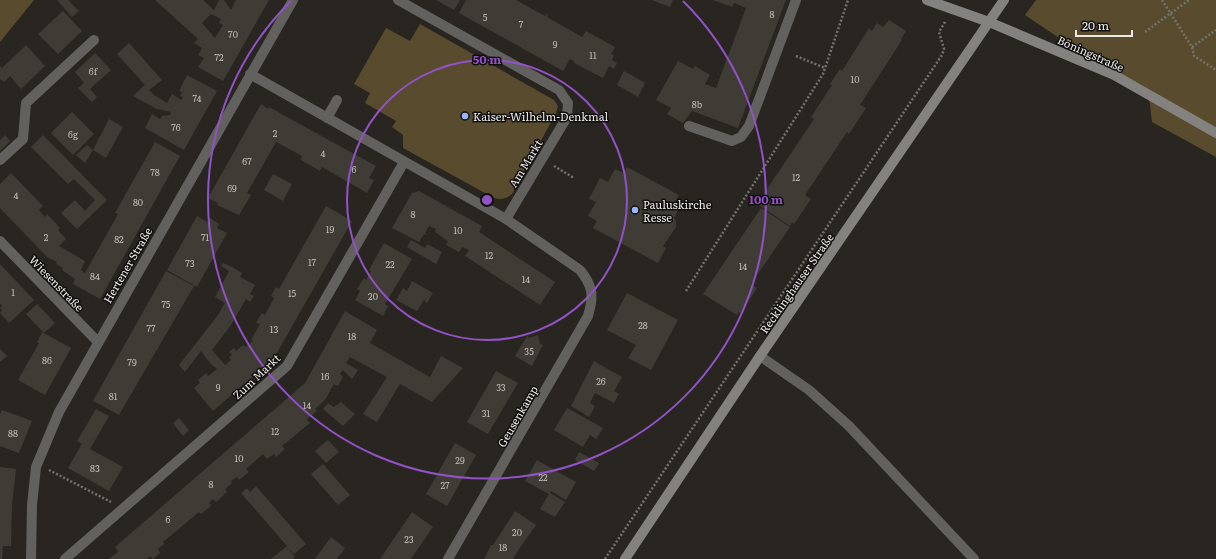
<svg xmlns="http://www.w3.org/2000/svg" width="1216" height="559" font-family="Literata,serif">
<rect width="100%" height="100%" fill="#292621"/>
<g fill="#584b2e">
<path d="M0,0H34L0,42Z"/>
<path d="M1036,0H1216V157L1152,122L1149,96L1114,75L1025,15Z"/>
<path d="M420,24L554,100L558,106L556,113L512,194C506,199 501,200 494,198L403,148V135L392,127L396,121L365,103L370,93L354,84L386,28L410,41Z"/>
</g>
<g fill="#3f3c36" fill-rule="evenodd">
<path d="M57,0H68L79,11L72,17Z"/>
<path d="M155,0H203L214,10L219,0H224L231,10L236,0H269L223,81L198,67L204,58L198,55L202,48L194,43L198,39ZM211,14L221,19L219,23L223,25L215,38L202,23Z"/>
<path d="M436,0H460L454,10Z"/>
<path d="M466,0H516L545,16L548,13L547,17L582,37L586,31L615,47L611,54L614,55L612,60L617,63L614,69L609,66L603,78L574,63V61L570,59L563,71L459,13Z"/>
<path d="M652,0H673L670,7Z"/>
<path d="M713,0H786L738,128L692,111L683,123L667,114L671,108L656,100L678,61L693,69L695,66L710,75L705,84L716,88L746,8L734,3L732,7Z"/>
<path d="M63,11L82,31L58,54L38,34Z"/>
<path d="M889,20L906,31L901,39L902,40L860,105L866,108L849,134L847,132L805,195L811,199L794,224L792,222L790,226L757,204L814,119L811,117L832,85L830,84L840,69L842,71L869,28L872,31L877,23L883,27Z"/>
<path d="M129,43L162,80L149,90L154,95L167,103L172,94L181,100L183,97L180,96L182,92L179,91L187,75L217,91L184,150L145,128L152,114L160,119L162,116L170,115L171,112L157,109L133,96L145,85L117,54Z"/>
<path d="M26,45L45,66L21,89L10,76L4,82L0,79V66L2,68Z"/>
<path d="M95,53L111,70L90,89L97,97L92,102L78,88L84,83L75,72Z"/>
<path d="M624,71L645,83L638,97L617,85Z"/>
<path d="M261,104L268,109L269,107L376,166L369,178L374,180L367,193L322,167L320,171L301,160L302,156L276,142L247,193L251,195L239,215L217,205L218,203L208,198Z"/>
<path d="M72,112L94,134L73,155L51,133Z"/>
<path d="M109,119L123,127L106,158L93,150L85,163L76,155L87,145L93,150Z"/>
<path d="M5,135L10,141L0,151V140Z"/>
<path d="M43,135L107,200L77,229L61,213L75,200L85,211L95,200L74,179L68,184L31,147Z"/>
<path d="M155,142L180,156L100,299L73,284L75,279L62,270L63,268L56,264L57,262L47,257L0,208V184L11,173L43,206L39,210L45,217L47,214L60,228L58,230L66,239L59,246L85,261L81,270L85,273L118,214L115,213Z"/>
<path d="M627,167L679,195L675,202L681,205L674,218L676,222V227L663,246L666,248L658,263L593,228L597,221L588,216L596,202L589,199L600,178L608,182L615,169L624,173Z"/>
<path d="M273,174L292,184L283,201L264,190Z"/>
<path d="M419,191L482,226L479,232L555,282L540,305L465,256L469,250L462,247L459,252L446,245L448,241L435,232L436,229L429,226L425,233L428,236L424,234L419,242L392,228L412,193Z"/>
<path d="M326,206L352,221L274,358L213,411L194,388L200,383L198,380L206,373L208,376L217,369L210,363L201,351L185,372L179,365L218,315L225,303L215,297L229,271L221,266L223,263L232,267L242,273L240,277L255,285L250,294L254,296L250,302L246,299L231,325L212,350L225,365L231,360L229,357L232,355L229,352L234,348L236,351L243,345L245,347L253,341L251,340L260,324L256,323L262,313L265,315L274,298L271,296L276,287L279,289Z"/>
<path d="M761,208L790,227L751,284L757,288L741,313L739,312L737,315L703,294Z"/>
<path d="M197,216L207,222L210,218L219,224L217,228L227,233L197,287L167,270Z"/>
<path d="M411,240L425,248L427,244L442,252L436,264L407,247Z"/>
<path d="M384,243L412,259L385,304L388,306L383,316L355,300L360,291L357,289L364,278L366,280L371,271L369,270Z"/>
<path d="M0,264L34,300L9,323L0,313L2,310L0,308L2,306L0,303Z"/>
<path d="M166,271L194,286L119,415L93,401Z"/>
<path d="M412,281L433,293L427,303L424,300L417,311L396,300L403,288L407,291Z"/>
<path d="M627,293L678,320L651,370L628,358L636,345L607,330Z"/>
<path d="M37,304L55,323L44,333L26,314Z"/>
<path d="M345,311L377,330L370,343L430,377L441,356L463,368L432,402L400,384L377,422L363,414L387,377L350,357L346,363L358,370L352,379L343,370L340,374L343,377L338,386L334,384L325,400L315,409L317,411L307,419L310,423L282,446L285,449L276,457L274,454L267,459L263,454L246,469L249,472L239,480L237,477L231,481L232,483L225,489L227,492L216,502L213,499L209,503L211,505L210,507L201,514L199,512L163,542L164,544L158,549L160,553L153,559L150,556L147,559H109L118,552L115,547L305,383Z"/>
<path d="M42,332L71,348L45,395L18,380L39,343L37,342Z"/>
<path d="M538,335L540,344L543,345L532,366L515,356L527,336L529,338Z"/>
<path d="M0,349L7,356L0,362Z"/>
<path d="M594,361L622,377L614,391L619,394L614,403L595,393L590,403L595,406L589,417L571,406Z"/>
<path d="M496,371L518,383L488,434L467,422Z"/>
<path d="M341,402L355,414L343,426L323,409L328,403L334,407Z"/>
<path d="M567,408L603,428L596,439L590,435L583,447L554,430Z"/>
<path d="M96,409L109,416L90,449L123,467L109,491L68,468L82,444L77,441Z"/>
<path d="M2,410L32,421L19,453L0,446V414Z"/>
<path d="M179,418L189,430L183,436L173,423Z"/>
<path d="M328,440L339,452L326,463L315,451Z"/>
<path d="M455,443L476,455L447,506L426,494Z"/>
<path d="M579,452L599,463L594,471L575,460Z"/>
<path d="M537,460L576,482L566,500L551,491L550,493L565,502L555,517L540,509L549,494L525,481Z"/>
<path d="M323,464L350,495L338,505L311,474Z"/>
<path d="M0,467L16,469L12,505L11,546H3L2,559H0Z"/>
<path d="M256,486L306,544L294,554L287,547L295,557L293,559H271L287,546L241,493L247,488L250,492Z"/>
<path d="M515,511L536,525L519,549L513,559H484L491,545H493Z"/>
<path d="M412,512L433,527L415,553L411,559H380Z"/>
<path d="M331,537L345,548L337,559H315Z"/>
</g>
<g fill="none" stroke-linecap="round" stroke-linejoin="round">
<g stroke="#75726e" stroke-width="2.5" stroke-dasharray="2 2" stroke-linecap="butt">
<path d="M1162,0L1192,47L1194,56L1216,70"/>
<path d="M1145,32L1189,0"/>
<path d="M1192,47L1216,30"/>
<path d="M796,56L825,68"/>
<path d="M554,166L574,178"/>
<path d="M686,291L823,74L848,0"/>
<path d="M49,470L111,502"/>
<path d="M605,559L942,55L944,49L939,32L945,22"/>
</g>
<g stroke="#62615e" stroke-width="10">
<path d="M327,118L337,100"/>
<path d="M689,126L732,141L741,137L749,126L796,0"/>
<path d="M0,160L23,139L26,103L94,40"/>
</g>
<g stroke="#62615e" stroke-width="10">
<path d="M398,0L559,90L568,103L567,117L506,219"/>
<path d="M250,74L506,219L580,270C593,286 594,296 588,316L448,559"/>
<path d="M0,241L97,341"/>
<path d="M760,356L809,390L849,426L974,559"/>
<path d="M31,559L32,505L36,467L59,412L293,0"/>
<path d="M65,559L287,366L404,162"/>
</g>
<g stroke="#84827e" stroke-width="10">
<path d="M927,0L989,22L1114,75L1216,133"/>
<path d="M625,559L760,356L1004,0"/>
</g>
</g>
<g fill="none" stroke="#9252c7" stroke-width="2">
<circle cx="487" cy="200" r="140"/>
<path d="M683 1A279 279 0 1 1 291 1"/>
</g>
<g fill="#98b5fd" stroke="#110f0d" stroke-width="1.5">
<circle cx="465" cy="116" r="4"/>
<circle cx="635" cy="210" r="4"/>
</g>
<g text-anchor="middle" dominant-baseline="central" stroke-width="3" stroke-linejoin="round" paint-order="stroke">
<g font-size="9" fill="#c1bebb">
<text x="772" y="14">8</text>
<text x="485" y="17">5</text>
<text x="521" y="24">7</text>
<text x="233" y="34">70</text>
<text x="555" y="44">9</text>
<text x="593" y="55">11</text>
<text x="219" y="57">72</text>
<text x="93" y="71">6f</text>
<text x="855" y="79">10</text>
<text x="197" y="98">74</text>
<text x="697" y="104">8b</text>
<text x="176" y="127">76</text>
<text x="275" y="133">2</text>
<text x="73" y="134">6g</text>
<text x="323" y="153">4</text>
<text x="247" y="161">67</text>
<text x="354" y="169">6</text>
<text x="155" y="172">78</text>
<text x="796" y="177">12</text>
<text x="232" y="188">69</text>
<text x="16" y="195">4</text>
<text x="138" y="202">80</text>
<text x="413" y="214">8</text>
<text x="330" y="229">19</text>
<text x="458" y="230">10</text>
<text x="46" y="237">2</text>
<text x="205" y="237">71</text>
<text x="119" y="239">82</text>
<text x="489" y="255">12</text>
<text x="312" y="262">17</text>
<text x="190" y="263">73</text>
<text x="390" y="264">22</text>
<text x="743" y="266">14</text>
<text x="95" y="276">84</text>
<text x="526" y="279">14</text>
<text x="13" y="292">1</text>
<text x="292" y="293">15</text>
<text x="373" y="296">20</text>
<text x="166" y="304">75</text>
<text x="643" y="325">28</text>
<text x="151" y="328">77</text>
<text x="274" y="329">13</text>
<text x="352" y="336">18</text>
<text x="529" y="351">35</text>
<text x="47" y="360">86</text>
<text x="132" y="362">79</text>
<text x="325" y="376">16</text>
<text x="601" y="381">26</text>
<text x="218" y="387">9</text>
<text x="501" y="387">33</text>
<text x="113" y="396">81</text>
<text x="307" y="405">14</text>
<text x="486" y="413">31</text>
<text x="275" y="431">12</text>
<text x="13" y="433">88</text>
<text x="239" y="458">10</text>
<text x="460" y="460">29</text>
<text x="95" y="468">83</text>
<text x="543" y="477">22</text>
<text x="211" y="484">8</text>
<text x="445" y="485">27</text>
<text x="168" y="519">6</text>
<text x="517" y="532">20</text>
<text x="409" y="539">23</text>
<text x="503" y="547">18</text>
</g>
<g font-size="11" fill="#eceae7" stroke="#110f0d">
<text transform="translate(1091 53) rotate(24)">Böningstraße</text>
<text transform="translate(525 163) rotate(-59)">Am Markt</text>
<text transform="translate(127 265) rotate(-60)">Hertener Straße</text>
<text transform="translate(57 283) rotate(46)">Wiesenstraße</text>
<text transform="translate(796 283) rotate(-55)">Recklinghauser Straße</text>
<text transform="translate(256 376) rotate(-43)">Zum Markt</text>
<text transform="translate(517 416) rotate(-60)">Geusenkamp</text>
</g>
<g font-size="11" fill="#eceae7" stroke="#110f0d" text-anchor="start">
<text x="473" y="116">Kaiser-Wilhelm-Denkmal</text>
<text x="643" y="204">Pauluskirche<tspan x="643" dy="13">Resse</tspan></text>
</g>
</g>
<circle cx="487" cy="200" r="6" fill="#9252c7" stroke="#110f0d" stroke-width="2"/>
<g font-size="12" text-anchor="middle" font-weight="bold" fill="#9252c7" stroke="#110f0d" stroke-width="3" stroke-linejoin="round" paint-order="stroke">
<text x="487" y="64">50 m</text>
<text x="766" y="204">100 m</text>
</g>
<path d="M1076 30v6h56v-6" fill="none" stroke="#eceae7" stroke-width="2"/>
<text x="1082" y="30" font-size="12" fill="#eceae7" stroke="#110f0d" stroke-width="3" paint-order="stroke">20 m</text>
</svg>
